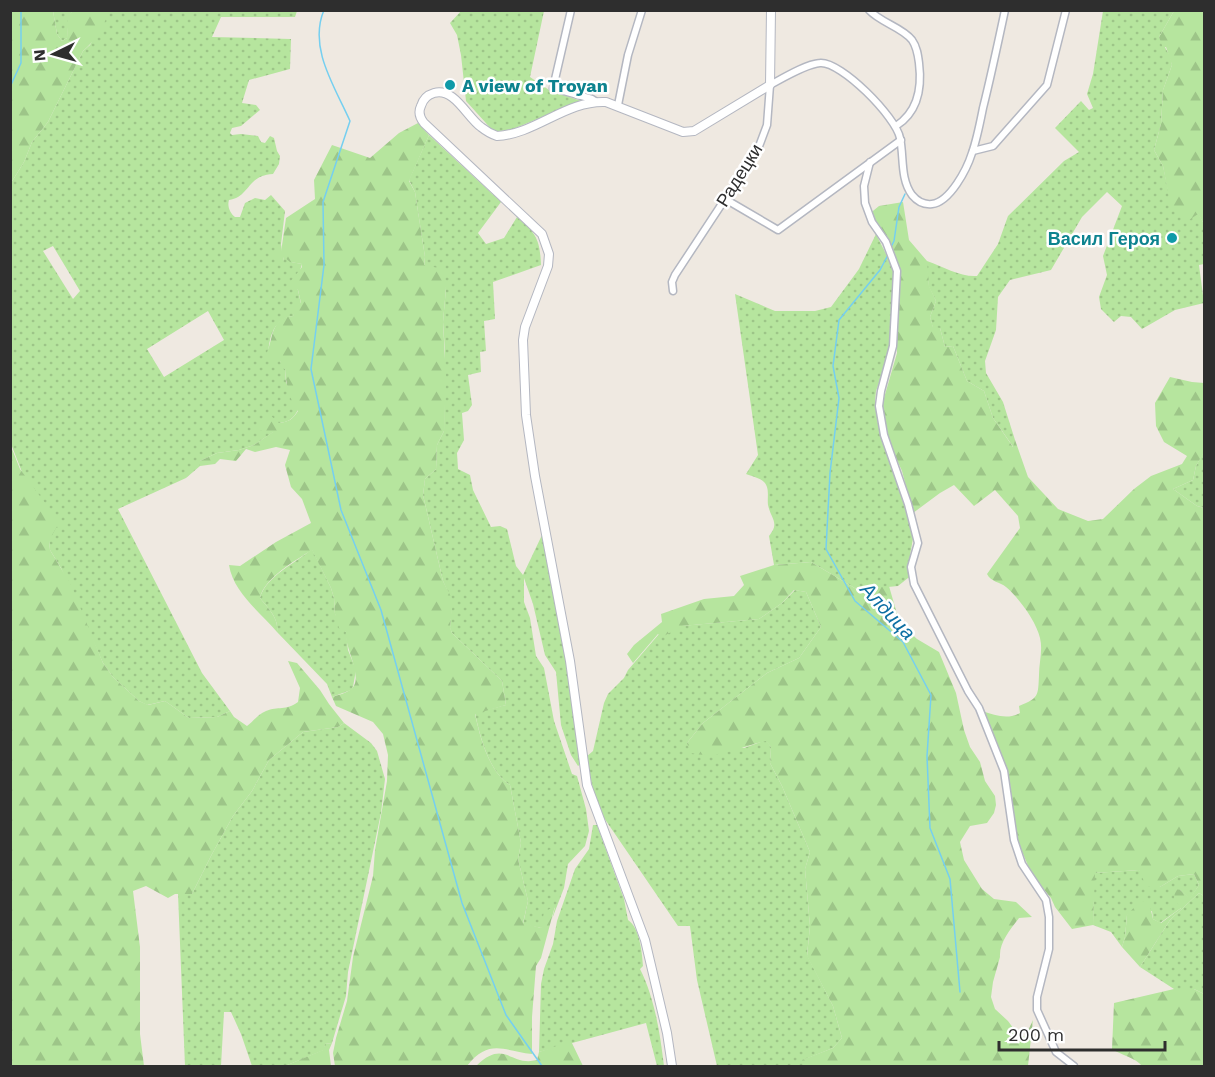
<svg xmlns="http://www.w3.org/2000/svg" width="1215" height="1077" font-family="'Work Sans',sans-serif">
<defs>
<pattern id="grass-dots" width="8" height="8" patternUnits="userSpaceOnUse" patternTransform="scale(1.5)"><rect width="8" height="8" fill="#b6e59e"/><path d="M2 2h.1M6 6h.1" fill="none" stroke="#9dc588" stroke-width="1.8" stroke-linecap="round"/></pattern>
<pattern id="forest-firs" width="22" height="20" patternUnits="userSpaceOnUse" patternTransform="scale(1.5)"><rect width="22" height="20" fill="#b6e59e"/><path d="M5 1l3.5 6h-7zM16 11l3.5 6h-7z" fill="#9dc588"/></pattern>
</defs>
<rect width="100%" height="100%" fill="#efe9e1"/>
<g fill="url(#grass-dots)" fill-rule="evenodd">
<path d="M53,11H73L69,16L67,38L62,41L57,34Z"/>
<path d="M108,11H297L295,17H221L212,37L291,39L290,69L249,80L242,103L256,105L260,110L241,126L232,128L230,133L232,135L241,134L258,136L261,142L265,143L270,136L274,138L277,151L280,156L279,164L273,174C247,175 250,197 229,200C227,206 230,213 235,217H240L245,203L255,198L265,200L271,195L285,211L281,244L283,261L284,256L291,262L302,264L295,287L298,290L301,304H299L293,316C271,319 268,343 268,361H280L285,369L286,382L298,410C293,419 289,422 279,423L275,431L254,445L239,450L217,453L200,461V466L186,478L118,509L202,673L230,711L217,717L189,718L165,701L147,705L139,701L113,677L103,663L61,568L50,550L49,541L11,444V183L24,162L32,142L48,122L83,51L90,45ZM53,246L80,291L73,299L43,251ZM208,311L224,340L164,377L147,349Z"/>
<path d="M461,11H544L530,77L549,90L581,101L513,129L494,132L466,101L461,55L457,35L450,23Z"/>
<path d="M1103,11H1174L1159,37L1170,56L1172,65L1163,90L1161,124L1154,150L1163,166L1172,208L1198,213L1204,224V264L1199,265L1204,303L1175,310L1142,329L1131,317L1121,316L1114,322L1101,309L1099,297L1107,275L1103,256L1122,206L1107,192L1082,217L1051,270L1010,280L998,297L996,330L985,361L986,373L1003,402L1015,440L1014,448L993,418L984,391L967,381L953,346L945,347L940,328H933L930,317L936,301L929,287L926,263L927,261C944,267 960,277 977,276L998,244L1008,216L1064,161L1079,152L1055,128L1081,101L1089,110L1093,108L1087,94L1093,74Z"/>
<path d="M429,135L501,202L478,233L486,244L504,238L517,217C536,233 540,239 541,265L493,282L495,319L484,321L486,351L480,352L481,372L468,375L472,405L468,411L462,413L464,440L457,453L458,469L470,475L473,490L491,527L500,526L507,529L516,566L523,575L542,535L574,702L581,764L578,766L571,755L561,725L556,672L545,655L533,604L524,578V602L530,618L536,656L544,668L554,721L572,774L577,776L586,809L589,831L585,846L568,864L564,888L552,919L555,907L541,928L523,924L528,901L518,859L521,843L510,785C489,772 480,737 475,713L506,705L502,681L452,633L450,628L452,601L443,581L423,495L425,479L436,469L437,445L444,431L445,351L443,322L446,288L424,266L425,257L415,192L409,180Z"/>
<path d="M876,234L892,266L895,278L892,298L889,355L876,391L875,401L878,424L883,444L896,472L914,533L910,555L913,577L908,578L898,586L858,590L811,562L774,565L769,536C780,523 771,519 768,505C767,497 770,488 764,482C760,478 751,476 746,474L758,455L735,294L775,311H815L831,307L859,269Z"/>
<path d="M1204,451V508L1197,506L1173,489L1193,480L1196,466Z"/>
<path d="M312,549L331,588L334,598L335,614L346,632L348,650L356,670L353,687L351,690L332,697L327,684L277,632C279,618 268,608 260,598C265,577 297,562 312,549Z"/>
<path d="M795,590L806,592L821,627L799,658L767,673L703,723L687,743L744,748L766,740L771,747L770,763L782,786L810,852L805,869L810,926L807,955L833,1006L842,1038L833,1048L803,1060V1066H717L697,980L690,926H678L602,815L594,794L586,757L593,751L604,703L608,694L624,678L628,670L659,634L681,626L759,619L782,603Z"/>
<path d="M344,723L371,743L377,751L385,779L381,813L348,972L346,996L332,1043L325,1044L324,1050L285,1066H252L241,1034L231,1012H224L221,1066H185L178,894H192L212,854L233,816L252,791L269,760L303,732L338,727Z"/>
<path d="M593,825H597L624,899L628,920C640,928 642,953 643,966L640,969C655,999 660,1033 664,1066H657L646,1023L539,1052L541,984L544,969L553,944L557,921L575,869L589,849Z"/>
<path d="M1139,870L1160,887L1178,876L1194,874L1199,885L1190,899L1180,890L1181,908L1160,923L1153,919L1152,911L1127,915L1125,937L1122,947L1111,932L1093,925L1094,873Z"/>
<path d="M1199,893L1204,896V994L1194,989H1174L1140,967L1170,920Z"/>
</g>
<g fill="url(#forest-firs)">
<path d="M11,10L53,11L57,34L62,41L67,38L68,16L73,11H109C104,26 95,41 83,51L48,122L32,142L24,162L11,183Z"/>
<path d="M1174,11H1204V224L1198,214L1189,220L1171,208L1163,166L1154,150L1161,124L1163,90L1172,65L1166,47L1163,48L1159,37Z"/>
<path d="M418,123L429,135L409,181L415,192L425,257L424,265L443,269L446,288L443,322L446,378L444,431L437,445L436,469L425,479L423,495L443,581L453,601L450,627L452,633L502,681L506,705L475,714C480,737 489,772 510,785L521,843L518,859L528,901L523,923L541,928L544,912L555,906L541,958L536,966L532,1017V1054C504,1051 489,1038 467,1066H335L333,1053L336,1038L347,1001L353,957L373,876L375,850L387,781L388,755L383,734L373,722L336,706L332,697C338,695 346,693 350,690C366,680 343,645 346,632L339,628L335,614L334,598L331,588L312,550C296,560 264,578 260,598C268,608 279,618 277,632C260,612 233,592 229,565L240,566L276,542L311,523L302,499L291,487L285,465L290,450L276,447L255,452L246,449L236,461L220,459L215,464L200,466V461L217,453L239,450L254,445L273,432L259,430L257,425L270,415L279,423C289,422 293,419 298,411C289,400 286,383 285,369L282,367L280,361H267C265,355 267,353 269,347C273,334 273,318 293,316L296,305L301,303L298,290L292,287L290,282L302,267V264L290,262L284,257L282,265H278L274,256L275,253L281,252L286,218L315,199L314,180L332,145L370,158L399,133Z"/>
<path d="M903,202L909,240L927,261L929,286L936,301L930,317L933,327L940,328L945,347L953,346L967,381L984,391L993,418L1013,447L1015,440L1028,477L1058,509L1088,521L1103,519L1134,489L1151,476L1182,464L1187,456L1164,442L1156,426L1155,403L1170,377L1192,382L1204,383V452L1196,466L1193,480L1173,489L1197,506L1204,508V896L1199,893L1170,920L1140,967L1122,947L1125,937L1127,915L1140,901L1149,902L1153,919L1161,923L1181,908L1174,899L1175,889L1180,890L1190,898L1199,885L1194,874L1178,876L1160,887L1146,886L1139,870L1095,873L1093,925L1072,929L1055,907L1051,898L1032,875L1018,842L1012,814L1010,783L982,711C995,715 1007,720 1020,713L1019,706C1039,698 1038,696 1039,675C1039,663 1043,650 1040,638C1036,621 1019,598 1006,587C1000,582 991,582 987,574L1020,528L1018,516L995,490L974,506L954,485L940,493L913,513L902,471L887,438L883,422L882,405L897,353L896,329L899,279L895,254L892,252L868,215L879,206Z"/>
<path d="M10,444L20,469L62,526L56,528L49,541L50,550L71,585L103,663L113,677L139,701L148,705L165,701L189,718L217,717L230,711L234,717L247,726C254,721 258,714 266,711C278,706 286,711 298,702L300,688L288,661L297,663L320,690L329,704L344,723L338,727L303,732L269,760L252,791L233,816L212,854L192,894H175L168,898L146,886L133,891L140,947V1034L144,1066H11Z"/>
<path d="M811,562L858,590L889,586L897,614L904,627L917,639L939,652L956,693L964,730L970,747L980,762L985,781L995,796L996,805L994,813L987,823L970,826L960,842L964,860L982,889L994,899L1016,902L1032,917L1019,918C1011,929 999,942 1000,957L993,982L991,997L995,1009L1008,1021L1016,1032L1025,1037L1033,1020L1028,1066H803L802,1060L833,1048L842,1038L833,1006L807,956L810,926L805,869L810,852L782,786L770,763L771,747L766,741C740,746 719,760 691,753L687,743L703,723L767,673L799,658L821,627L806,592L794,590L782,603L759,619L682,626L662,637L658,634L633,663L627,654L634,645L662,622L661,614L704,599L734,596L744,585L740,576L774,565Z"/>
<path d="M1174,989H1194L1204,994V1066H1142C1136,1058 1121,1055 1112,1049L1114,1003Z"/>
<path d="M571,1041L583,1066H476C505,1038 510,1067 537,1060L539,1052Z"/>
<path d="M332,1043L329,1050L331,1066H285L323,1050L325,1044Z"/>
</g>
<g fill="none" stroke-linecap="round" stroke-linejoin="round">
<g stroke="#75cff0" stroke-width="1.5">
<path d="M324,10C308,48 335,87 350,121L323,202L324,265L311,369L341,510L381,610L462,903L506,1015L542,1066"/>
<path d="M10,87L21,63V10"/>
<path d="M891,247L894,241L899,207L905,194"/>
<path d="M888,255L880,270L839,320L833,366L839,398L830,473L826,549L855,601L903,642L931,695L927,756L930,828L950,879L960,992"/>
</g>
<g stroke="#b4b7c1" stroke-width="9">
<g id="minor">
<path d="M571,10L553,88L592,99L595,101"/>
<path d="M869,10C881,23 902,27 912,40C917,47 918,55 919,63C922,87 918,112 896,126"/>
<path d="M618,105L628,55L642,10"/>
<path d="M973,151L993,146L1047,85L1066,10"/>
<path d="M870,162L864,186L865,203L872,222L886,242L897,271L893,346L881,391L879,406L884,435L908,504L918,543L911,567L914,584L968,691L979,708L1004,771L1014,840L1022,864L1046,900L1049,917V949L1037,997V1010L1056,1052L1074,1066"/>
<path d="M725,199L778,230L901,140"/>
<path d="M673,291L672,282L675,275L758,149L767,125L770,85C783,78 806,64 820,63C841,61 896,117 900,138C904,156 900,179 912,195C917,201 924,205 932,204C950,202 967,169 972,153C977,139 980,123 983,108C991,76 998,43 1005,10"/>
</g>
</g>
<g stroke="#b4b7c1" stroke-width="10">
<path id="tertiary" d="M672,1066L667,1033L645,940L587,785L570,661L535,476L526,415L523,340L525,327L548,266L549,254L542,234L424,123C420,118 418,112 421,106C423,99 427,95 434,93C454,87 467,117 481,127C486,131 491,134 497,136C536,134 566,100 606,102L683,132L694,131L770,85L771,10"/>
</g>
<use href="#minor" stroke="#fff" stroke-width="6"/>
<use href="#tertiary" stroke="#fff" stroke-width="8"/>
</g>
<g fill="#0f9aa8" stroke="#fff" stroke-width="2">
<circle cx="450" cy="85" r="6"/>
<circle cx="1172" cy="238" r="6"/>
</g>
<g text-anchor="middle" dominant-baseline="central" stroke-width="5" stroke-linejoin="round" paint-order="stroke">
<g font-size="18" font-weight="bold" fill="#0d838f" stroke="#fff" text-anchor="start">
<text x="462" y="85">A view of Troyan</text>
<text x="1160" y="238" text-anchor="end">Васил Героя</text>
</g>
<g font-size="18" fill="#2e2e2e" stroke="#fff">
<text transform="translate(739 175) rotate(-58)">Радецки</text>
</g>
<g font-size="20" font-style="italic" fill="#0d6fa3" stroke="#fff">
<text transform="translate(888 611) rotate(47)">Алдица</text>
</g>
</g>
<rect width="1215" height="1077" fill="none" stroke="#2e2e2e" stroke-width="24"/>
<g transform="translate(54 54) rotate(265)" stroke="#ffffff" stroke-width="4.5" paint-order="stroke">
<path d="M0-4.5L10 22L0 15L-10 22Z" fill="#2e2e2e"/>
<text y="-9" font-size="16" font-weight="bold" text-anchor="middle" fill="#2e2e2e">N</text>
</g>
<path d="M999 1041v9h166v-9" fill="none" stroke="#2e2e2e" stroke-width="3"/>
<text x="1008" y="1041" font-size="18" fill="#2e2e2e" stroke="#ffffff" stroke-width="4.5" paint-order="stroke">200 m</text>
</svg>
